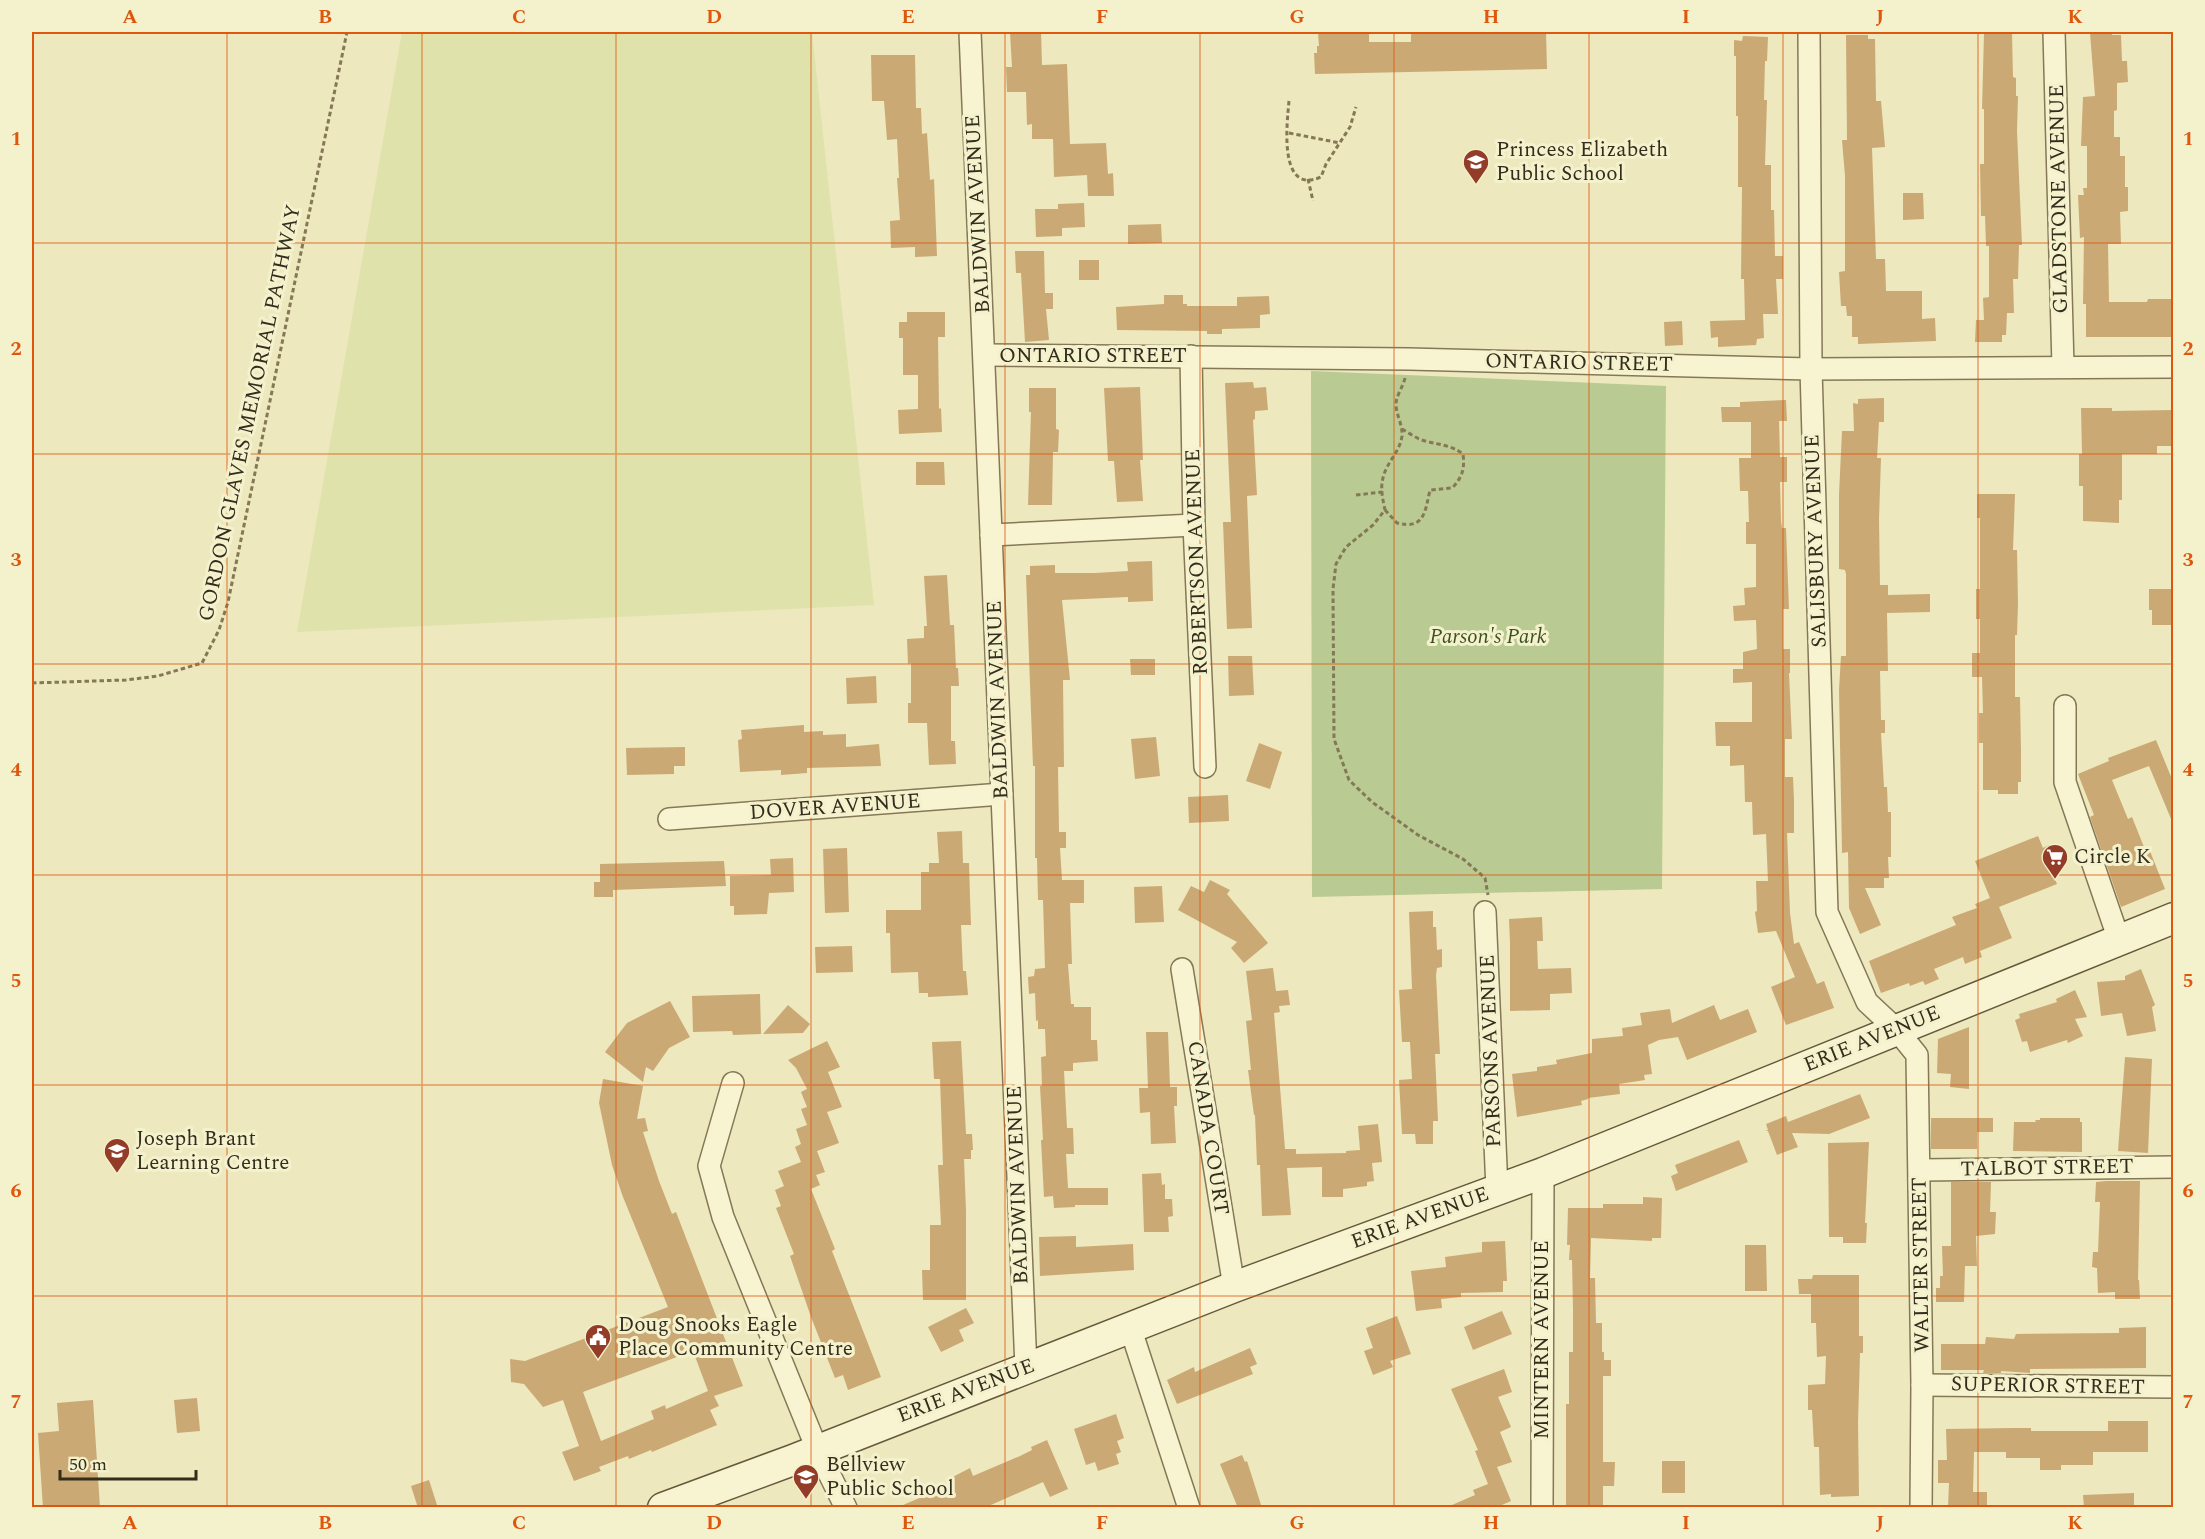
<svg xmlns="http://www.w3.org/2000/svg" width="2205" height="1539" font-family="Spectral,serif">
<rect width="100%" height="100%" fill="#ede8be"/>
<path fill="#e0e2ac" d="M402,32H812L874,605L297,632Z"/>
<path fill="#b9ca92" d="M1311,371L1666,386L1662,889L1312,897Z"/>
<g fill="#cba974" fill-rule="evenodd">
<path d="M1010,32H1041L1042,65L1067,64L1070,144L1106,143L1108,174L1113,173L1114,196H1088L1087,175L1054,177L1053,139H1032V124L1027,125L1026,92H1007L1006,67H1012Z"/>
<path d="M1318,32H1369V42H1411V32H1546L1547,69L1315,74L1314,53H1317V46H1319Z"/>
<path d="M2112,32V35H2121L2122,61H2127L2128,82L2117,83V110L2114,111V137H2120V156H2125V187H2128V211L2120,212L2121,244H2108L2109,302H2147L2148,299H2171V337H2086V304H2083L2084,237L2080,238L2078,195H2084L2083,188H2087V146H2081L2083,97L2095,96L2090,33Z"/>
<path d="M1984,34H2012L2013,77L2016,78V96H2018L2017,131L2022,245H2019L2018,279H2013L2014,313H2007L2006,335H2002V342H1975L1976,320H1984L1983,298L1989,297V246H1986L1985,216H1981L1980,164H1984V109H1982Z"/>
<path d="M1846,35H1868V39H1875L1876,101H1881L1885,147L1872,148L1876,259H1885L1886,291H1922V319L1935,318L1936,341L1858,344V337H1852V316H1847L1846,306H1841L1839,272L1845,271V176L1842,140H1847Z"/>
<path d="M1743,36L1768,37L1767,61H1765L1764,100H1767L1765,165H1771V210H1774L1775,256H1783V279H1776L1778,314H1763L1764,338L1757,339L1756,345L1718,347V337L1711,338L1710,321L1745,320L1744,279H1741L1742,187H1738V116H1736V56H1734V40L1742,41Z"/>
<path d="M871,55H915L916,108H921L922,134L927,133L930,180L934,179L937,256L915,257V247L891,248L890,221L900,220L897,178H899L897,139L887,140L884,101H872Z"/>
<path d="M1903,193H1923L1924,219L1903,220Z"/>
<path d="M1084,203L1085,227L1062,228V236L1036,237L1035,209H1058V204Z"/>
<path d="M1161,224L1162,243L1128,244V225Z"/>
<path d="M1015,251H1044L1045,293H1053V309H1046L1049,340L1025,342L1021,273H1016Z"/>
<rect x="1079" y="260" width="20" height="20"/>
<path d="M1164,295H1183V304H1187V306H1237V297L1269,296L1270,314L1260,315V328L1222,329V334H1207V331L1117,330L1116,307L1164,304Z"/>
<path d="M907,312H945V337H938L939,409L941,408L942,432L899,434L898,410L918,409V375H903V338H899V322H907Z"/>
<path d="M1682,321L1683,345L1665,346L1664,322Z"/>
<path d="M1253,382L1254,388L1266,387L1268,410L1255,411V419L1253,420L1257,495L1247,496L1252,628L1227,629L1223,522H1231L1225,383Z"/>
<path d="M1140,387L1143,460H1140L1143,501L1117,502L1114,461H1108L1104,388Z"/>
<path d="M1029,388H1056V429L1059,430L1058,452H1053L1052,505H1028L1031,412H1029Z"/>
<path d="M1884,398V422H1879L1877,458H1881L1879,519L1880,585H1888V595L1930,594V612L1887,613L1888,671H1880L1881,720H1885V733H1881L1884,787H1887L1888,812H1891V857H1888L1889,878H1884V888H1865L1881,925L1860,934L1849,908L1848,852L1842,853L1839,690L1841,656H1846V574L1845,570L1839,569V495L1842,431H1854L1853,403L1858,404V399Z"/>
<path d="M1786,400L1787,421H1779L1780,457H1787V482H1780L1781,521L1782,528H1786L1789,609H1783V649H1790V673H1789L1792,739H1785V777H1793L1794,800V833H1787L1790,913L1794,944L1799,942L1817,984L1824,981L1834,1008L1786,1025L1771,987L1795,977L1776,931L1758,933L1755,912L1757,911L1756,881H1768L1766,834L1753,835L1752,802H1745L1744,765L1730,766V746H1716L1715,722H1752V682L1733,683V669H1743V652L1757,649L1756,620L1734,621L1733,606L1745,605L1744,588L1756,587V544H1746V522H1749L1748,491H1740L1739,458H1751V422H1722L1721,407H1740V402Z"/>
<path d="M2081,408H2112V411L2174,410V446H2157V454H2122V500H2119V523L2083,521V486H2079V454H2082Z"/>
<path d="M916,462H944L945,485H916Z"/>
<path d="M1977,494H2015L2013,550H2017L2018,604L2017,635H2015V697H2020L2021,751V782H2018V794H1998V790H1983V743H1979V713H1983L1982,677H1972V653H1980V619H1976V589H1980V518H1977Z"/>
<path d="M1152,561L1153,601L1128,602V597L1062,600L1070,680H1063L1064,767H1058L1059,832H1066V848H1060L1062,880H1084V903H1070L1072,964H1068L1071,1004H1074V1007H1091V1040H1097L1098,1061L1073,1063V1071H1064L1067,1128H1073L1074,1154H1066L1068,1188H1108V1205H1075V1207L1054,1208L1053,1196L1044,1197L1041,1140H1043L1040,1086H1042L1041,1057L1046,1056L1045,1029H1038V1020L1036,1021L1035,993L1029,994L1028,977L1034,976L1035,969L1045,968L1043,900H1038L1037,858H1035V766H1033L1026,575H1030V566L1055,565V573H1095L1128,571L1127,562Z"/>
<path d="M947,575L950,625H954L956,668H958L959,686H951V741H955L956,764L929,765L927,723H908V703H911V663L908,664L907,639L924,638V626H927L924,576Z"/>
<path d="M2149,589H2174V625H2152V610H2149Z"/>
<path d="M1228,656H1252L1254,695L1229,696Z"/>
<path d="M1130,659H1155V675H1131Z"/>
<path d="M876,676L877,703L847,704L846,678Z"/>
<path d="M804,725V732L823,731V735L846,734V747L879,744L881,766L807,768V773L781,775V770L740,772L738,740L742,739L741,730Z"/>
<path d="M1156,737L1160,776L1135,779L1131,739Z"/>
<path d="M2156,740L2174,784V826L2149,766L2112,780L2128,819L2132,817L2144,847L2148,846L2165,889L2121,907L2090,817L2094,815L2078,774L2109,761L2108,758Z"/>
<path d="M1259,743L1282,752L1270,789L1246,781Z"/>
<path d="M685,747V766H674V774L627,775L626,748Z"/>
<path d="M1228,795L1229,821L1189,823L1188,797Z"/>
<path d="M962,831L963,863H969L970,897L971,925H961L963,971H966L968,995L928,997V993H919L918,972L891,973L890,933H886V910H921V872H929V863H939L937,832Z"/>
<path d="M2038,836L2043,848L2049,845L2056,862L2049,865L2057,884L1999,907L2012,938L1980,951L1982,957L1965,964L1963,957L1934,969L1939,979L1925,985L1923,981L1910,986L1909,983L1881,993L1869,961L1956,925L1952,917L1977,908L1975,904L1990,898L1975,861Z"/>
<path d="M847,848L849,912L825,913L823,849Z"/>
<path d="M793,858L794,892L769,893L767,914L734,915V906H730V876L771,875L770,859Z"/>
<path d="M724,861L726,886L613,890V897H594V882H600V864Z"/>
<path d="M1210,880L1230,890L1227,894L1268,943L1244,963L1231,948L1237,942L1178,910L1191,886L1204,892Z"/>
<path d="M1162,886L1164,922L1135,923L1134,887Z"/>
<path d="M1433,911V927H1436L1437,950L1442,949V967L1437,968L1436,975L1440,1054H1435L1438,1121H1433V1144H1416L1415,1134H1402L1399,1080L1412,1079L1410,1042H1402L1399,990L1412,989L1409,912Z"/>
<path d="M1542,917L1543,941H1537L1538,969L1571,968L1572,993L1550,994V1010L1510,1011V943L1509,919Z"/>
<path d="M852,946L853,972L816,973L815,947Z"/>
<path d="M1273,968L1276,991L1288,990L1290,1005L1279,1006L1280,1012L1274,1013L1285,1149H1296V1154L1346,1153V1151L1360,1150L1358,1126L1378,1124L1382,1162L1372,1163L1374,1181L1367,1182V1186L1343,1189V1197H1322V1167L1287,1168L1291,1215L1262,1216L1260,1165H1257L1255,1115H1254L1248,1070H1251L1246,1021L1252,1020L1246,971Z"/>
<path d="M2141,969L2155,1005L2152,1007L2156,1031L2127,1036L2122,1013L2101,1016L2097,982L2125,980V976Z"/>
<path d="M2075,990L2087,1017L2075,1019L2083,1036L2068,1043L2067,1040L2030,1052L2027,1041L2022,1042L2015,1020L2020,1018L2019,1014L2057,1002L2056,999Z"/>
<path d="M760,994L761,1034L733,1035L732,1031L693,1032L692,996Z"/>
<path d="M670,1001L690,1037L669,1048L653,1071L646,1067L643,1082L605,1052L627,1023Z"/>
<path d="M788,1005L810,1024L803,1033L763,1034Z"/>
<path d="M1714,1005L1720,1020L1748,1009L1757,1032L1687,1060L1678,1037L1659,1040L1648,1045L1652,1074L1644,1075L1645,1080L1619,1084L1620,1094L1588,1098V1099L1581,1101L1582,1105L1517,1117L1512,1074L1537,1071V1067L1557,1064L1556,1060L1592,1053V1039L1623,1036L1622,1028L1642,1025L1640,1013L1670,1009L1672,1023Z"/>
<path d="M1969,1027V1089L1950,1087L1951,1074L1937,1073L1938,1039Z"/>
<path d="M1146,1032H1168L1170,1087H1177V1106H1174L1176,1143L1151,1144L1150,1112L1140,1113L1139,1088H1148Z"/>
<path d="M827,1041L840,1067L828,1072L842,1107L827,1112L839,1143L817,1151L825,1172L816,1175L820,1185L811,1189L835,1249L832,1251L881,1377L848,1390L843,1375L835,1378L811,1317L790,1256L794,1254L776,1208L781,1206L775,1190L784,1186L778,1171L801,1162L795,1147L801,1144L796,1129L807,1125L801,1109L807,1107L801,1092L807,1089L796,1068L788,1060Z"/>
<path d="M961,1041L966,1134H972L973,1150H971V1159H964L966,1211V1300H923L922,1270H930V1225H941L938,1165H943L940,1079H934L932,1042Z"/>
<path d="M2125,1057L2152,1059L2148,1153L2118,1151Z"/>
<path d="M603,1079L643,1086L637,1119L645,1118L648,1131L643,1132L659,1181L672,1214L676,1212L743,1386L714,1396L719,1406L710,1410L717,1425L652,1452L651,1450L629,1459L628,1456L599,1467L601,1471L574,1481L562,1452L579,1446L563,1400L543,1407L524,1384L511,1382L510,1359L525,1361L668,1307L623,1197L612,1165L599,1103ZM693,1351L708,1391L666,1409L665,1405L651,1411L654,1419L601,1441L583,1392Z"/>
<path d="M1860,1094L1870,1118L1829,1134L1792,1133L1798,1147L1777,1155L1768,1131H1765L1768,1130L1766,1124L1786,1116L1788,1122Z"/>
<path d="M1931,1118H1993V1132H1977V1149H1931Z"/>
<path d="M2040,1118H2080V1122H2082V1152L2013,1151L2014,1122H2036L2035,1120H2040Z"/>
<path d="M1739,1140L1748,1162L1676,1191L1671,1176L1678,1173L1675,1165Z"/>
<path d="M1869,1142L1865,1223H1867L1866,1243H1843V1237H1829L1828,1143Z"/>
<path d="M1161,1173L1162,1185L1165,1184V1199H1172L1173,1216L1168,1217L1169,1232H1144L1142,1174Z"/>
<path d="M2106,1181H2140L2138,1280H2139L2140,1299H2115V1292L2098,1293L2097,1268L2092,1267L2093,1252H2098L2100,1202H2095L2096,1182Z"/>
<path d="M1951,1182H1991L1990,1212H1996L1995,1234L1976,1236L1977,1266H1965L1964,1302H1936V1288H1940V1276H1943L1942,1246H1951Z"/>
<path d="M1643,1197L1662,1198L1661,1238H1652V1241L1591,1238L1590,1278H1595L1596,1323H1602V1352H1604V1360H1611V1376H1603V1462H1615L1614,1486H1603V1508H1566V1404H1569V1352H1573V1308L1572,1260H1569L1570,1245H1567L1568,1208H1603V1204H1643Z"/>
<path d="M1076,1236V1247L1133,1244L1134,1270L1040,1276L1039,1237Z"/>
<path d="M1505,1241L1507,1281H1503V1292L1461,1293V1297L1441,1299L1442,1308L1416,1311L1411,1271L1446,1267L1445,1257L1482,1252V1242Z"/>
<path d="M1745,1245H1766L1767,1291H1745Z"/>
<path d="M1813,1275H1859V1336H1863V1353H1860L1858,1423L1859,1496L1831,1497V1494L1820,1495L1819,1447H1814L1812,1410H1808V1385L1825,1384L1826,1356L1817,1357L1816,1323H1811V1294H1799L1798,1279H1812Z"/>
<path d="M966,1308L974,1323L959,1330L964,1341L941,1352L928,1327Z"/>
<path d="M1502,1311L1512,1334L1473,1350L1464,1327Z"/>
<path d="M1397,1316L1411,1354L1390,1361L1393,1367L1373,1375L1364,1351L1373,1348L1366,1328Z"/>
<path d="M2146,1327V1368L2030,1369V1373L2001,1371V1373H1983L1984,1370H1941V1344H1985L1986,1337L2014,1339L2016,1334L2119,1333V1328Z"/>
<path d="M1250,1348L1257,1364L1250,1367L1253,1374L1177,1404L1167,1380L1194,1367L1195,1372Z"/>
<path d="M1504,1369L1512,1392L1498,1397L1511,1427L1500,1432L1512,1462L1497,1467L1511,1501L1495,1508H1445L1475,1495L1473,1490L1488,1484L1475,1451L1478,1450L1451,1389Z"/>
<path d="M197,1398L200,1431L177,1433L174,1400Z"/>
<path d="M93,1400L100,1508H43L38,1433L59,1431L57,1403Z"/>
<path d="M1116,1414L1124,1438L1117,1441L1121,1452L1116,1454L1119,1464L1098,1471L1095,1462L1086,1465L1074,1429Z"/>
<path d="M2108,1421H2148V1452H2093V1465H2061V1470H2040V1458H2006V1452H1974L1973,1492H1987V1508H1948L1949,1483H1938V1460H1947L1946,1429L2014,1428H2031V1431H2108Z"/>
<path d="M1047,1440L1068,1489L1050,1497L1043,1482L984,1508H896L950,1485L947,1480L970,1468L973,1476L1020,1456L1032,1450L1031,1447Z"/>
<path d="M1242,1455L1245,1462L1247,1461L1262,1508H1238L1220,1464Z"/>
<rect x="1662" y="1461" width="23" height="32"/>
<path d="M429,1480L438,1508H418L411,1486Z"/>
<path d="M2134,1493V1508H2084L2083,1495Z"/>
</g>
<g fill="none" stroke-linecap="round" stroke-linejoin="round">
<g stroke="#857857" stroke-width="24">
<g id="street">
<path d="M970,32L1026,1368"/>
<path d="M1809,32L1811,369L1827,912L1867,1002L1896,1029L1917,1055L1922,1385L1921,1508"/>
<path d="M2054,32L2063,367"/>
<path d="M984,355L1409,359L1811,369L2174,367"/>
<path d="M1191,356L1194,525L1205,767"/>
<path d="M991,535L1194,525"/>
<path d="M2065,706V782L2119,940"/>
<path d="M669,819L1002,794"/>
<path d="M1485,912L1497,1190"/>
<path d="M1182,969L1234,1287"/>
<path d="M733,1083L709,1166L723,1217L817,1449L846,1508"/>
<path d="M1920,1170L2174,1167"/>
<path d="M1130,1327L1189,1508"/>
<path d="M1922,1385L2174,1387"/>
<path d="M1542,1508L1543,1173"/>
</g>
</g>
<g stroke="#66593b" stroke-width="33">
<path id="secondary" d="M663,1508L793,1460L1234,1287L1543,1173L2174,918"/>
</g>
<g stroke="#857857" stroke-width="3" stroke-dasharray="4.5 3" stroke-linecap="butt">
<path d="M1289,101C1287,123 1278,196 1321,177L1326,164L1350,127L1356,107"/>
<path d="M1289,133L1340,143"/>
<path d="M1308,179L1313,201"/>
<path d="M1405,378C1403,387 1396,396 1396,404C1396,415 1403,425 1402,436C1400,452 1386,463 1383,478C1380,489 1383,500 1385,510L1373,525L1346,547L1336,564L1333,589L1334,739L1349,780L1372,802L1418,835L1463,859L1485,878L1488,895"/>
<path d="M1356,495L1382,492"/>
<path d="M1385,510L1397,523C1425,530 1425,511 1430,490L1452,488C1462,478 1465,469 1463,454C1451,445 1440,445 1425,441C1417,439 1409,433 1402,429"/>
<path d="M32,683L126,680L158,676L202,663L219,630L228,602L347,32"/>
</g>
<use href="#street" stroke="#f8f4d1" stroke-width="21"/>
<use href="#secondary" stroke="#f8f4d1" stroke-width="30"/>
</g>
<path fill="none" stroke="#df570d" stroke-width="1.5" stroke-opacity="0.55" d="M227,32V1508M422,32V1508M616,32V1508M811,32V1508M1005,32V1508M1200,32V1508M1394,32V1508M1589,32V1508M1783,32V1508M1978,32V1508M32,243H2174M32,454H2174M32,664H2174M32,875H2174M32,1085H2174M32,1296H2174"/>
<defs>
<g id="school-pin" transform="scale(1.35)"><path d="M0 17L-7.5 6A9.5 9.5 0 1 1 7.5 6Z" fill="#933c28" stroke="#f4f1cd"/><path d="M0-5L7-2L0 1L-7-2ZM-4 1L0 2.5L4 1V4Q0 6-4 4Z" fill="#fff"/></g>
<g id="supermarket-pin" transform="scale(1.35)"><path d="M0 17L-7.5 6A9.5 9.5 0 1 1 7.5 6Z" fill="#933c28" stroke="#f4f1cd"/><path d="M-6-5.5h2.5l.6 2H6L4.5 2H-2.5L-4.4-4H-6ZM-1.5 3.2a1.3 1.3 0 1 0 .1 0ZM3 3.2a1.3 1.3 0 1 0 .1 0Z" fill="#fff"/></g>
<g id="civic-pin" transform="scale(1.35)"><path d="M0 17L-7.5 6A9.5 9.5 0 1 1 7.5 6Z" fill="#933c28" stroke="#f4f1cd"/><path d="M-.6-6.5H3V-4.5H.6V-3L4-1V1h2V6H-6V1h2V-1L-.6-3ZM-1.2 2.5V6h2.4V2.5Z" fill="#fff"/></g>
</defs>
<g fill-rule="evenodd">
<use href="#school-pin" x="1476" y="162"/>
<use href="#supermarket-pin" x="2055" y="857"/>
<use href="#school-pin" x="117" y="1151"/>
<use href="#civic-pin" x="598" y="1337"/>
<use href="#school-pin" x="806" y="1477"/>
</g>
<g text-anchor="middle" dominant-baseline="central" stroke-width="6" stroke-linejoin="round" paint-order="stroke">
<g font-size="21" fill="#342c1c" stroke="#f4f1cd" text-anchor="start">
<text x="1496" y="150">Princess Elizabeth<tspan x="1496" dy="24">Public School</tspan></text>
<text x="2074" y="857">Circle K</text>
<text x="136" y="1139">Joseph Brant<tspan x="136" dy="24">Learning Centre</tspan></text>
<text x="618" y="1325">Doug Snooks Eagle<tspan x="618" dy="24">Place Community Centre</tspan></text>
<text x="826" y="1465">Bellview<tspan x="826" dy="24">Public School</tspan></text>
</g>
<g font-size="21" fill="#342c1c" stroke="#f4f1cd">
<text transform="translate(2059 199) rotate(-91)">GLADSTONE AVENUE</text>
<text transform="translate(978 214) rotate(-93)">BALDWIN AVENUE</text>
<text x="1093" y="356">ONTARIO STREET</text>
<text transform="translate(1579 363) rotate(1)">ONTARIO STREET</text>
<text transform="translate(250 413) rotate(-78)">GORDON GLAVES MEMORIAL PATHWAY</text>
<text transform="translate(1816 541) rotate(-92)">SALISBURY AVENUE</text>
<text transform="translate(1197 562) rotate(-92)">ROBERTSON AVENUE</text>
<text transform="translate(998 700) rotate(-92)">BALDWIN AVENUE</text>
<text transform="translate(835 807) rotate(-4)">DOVER AVENUE</text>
<text transform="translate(1872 1039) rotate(-22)">ERIE AVENUE</text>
<text transform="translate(1491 1051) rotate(-92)">PARSONS AVENUE</text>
<text transform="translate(1208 1128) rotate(81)">CANADA COURT</text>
<text transform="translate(2047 1168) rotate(-1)">TALBOT STREET</text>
<text transform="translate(1018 1185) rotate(-92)">BALDWIN AVENUE</text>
<text transform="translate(1420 1218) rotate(-20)">ERIE AVENUE</text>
<text transform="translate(1921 1265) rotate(-91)">WALTER STREET</text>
<text transform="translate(1542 1340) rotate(-90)">MINTERN AVENUE</text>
<text transform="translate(2048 1386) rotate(1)">SUPERIOR STREET</text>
<text transform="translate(966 1391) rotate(-21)">ERIE AVENUE</text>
</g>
<g font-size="21" font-style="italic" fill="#3c5022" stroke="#f4f1cd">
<text x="1488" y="637">Parson's Park</text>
</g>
</g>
<rect width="2205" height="1539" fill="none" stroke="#f4f1cd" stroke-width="66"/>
<path d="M60 1470v9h136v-9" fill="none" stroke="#342c1c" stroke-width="3"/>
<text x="69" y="1470" font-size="18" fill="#342c1c" stroke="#f4f1cd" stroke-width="4.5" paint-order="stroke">50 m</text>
<rect x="33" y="33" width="2139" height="1473" fill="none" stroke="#df570d" stroke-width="2"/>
<g font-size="20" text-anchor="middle" font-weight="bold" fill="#df570d">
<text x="130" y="23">A</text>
<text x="325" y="23">B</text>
<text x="519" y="23">C</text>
<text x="714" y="23">D</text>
<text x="908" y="23">E</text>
<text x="1102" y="23">F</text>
<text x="1297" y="23">G</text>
<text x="1491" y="23">H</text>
<text x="1686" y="23">I</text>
<text x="1880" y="23">J</text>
<text x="2075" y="23">K</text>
<text x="16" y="145">1</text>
<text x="2188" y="145">1</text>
<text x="16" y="355">2</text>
<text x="2188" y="355">2</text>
<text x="16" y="566">3</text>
<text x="2188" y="566">3</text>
<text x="16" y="776">4</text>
<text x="2188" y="776">4</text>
<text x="16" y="987">5</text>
<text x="2188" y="987">5</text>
<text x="16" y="1197">6</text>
<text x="2188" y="1197">6</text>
<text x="16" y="1408">7</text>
<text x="2188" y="1408">7</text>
<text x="130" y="1529">A</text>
<text x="325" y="1529">B</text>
<text x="519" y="1529">C</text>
<text x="714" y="1529">D</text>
<text x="908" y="1529">E</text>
<text x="1102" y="1529">F</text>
<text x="1297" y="1529">G</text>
<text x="1491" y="1529">H</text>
<text x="1686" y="1529">I</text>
<text x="1880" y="1529">J</text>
<text x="2075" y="1529">K</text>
</g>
</svg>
